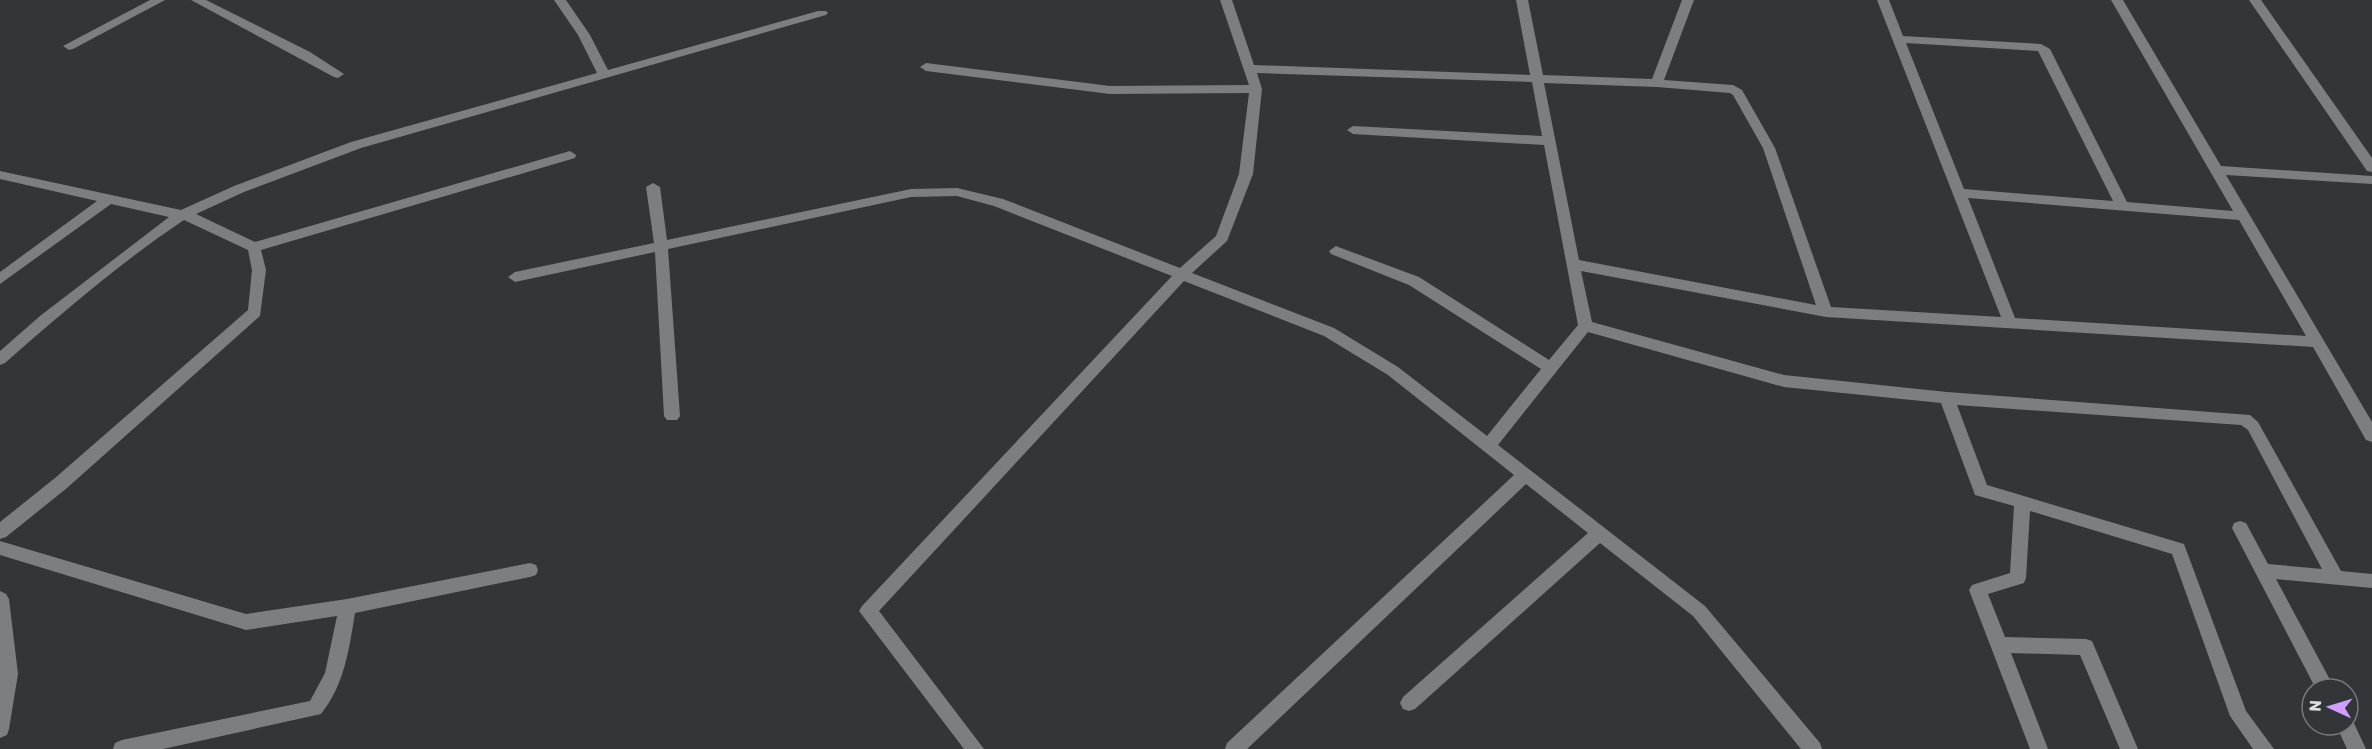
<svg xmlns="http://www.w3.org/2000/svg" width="2372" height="749" font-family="Rubik,sans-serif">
<rect width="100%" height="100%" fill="#323639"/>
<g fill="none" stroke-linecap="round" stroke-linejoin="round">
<g fill="#7b7f82" fill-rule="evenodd">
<path d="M150,0H165L73,49L69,50L63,46Z"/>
<path d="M191,0H206L310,52L344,74L338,78L334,77Z"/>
<path d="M554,0H566L590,35L608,70L818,11H826L828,13L826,15L361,148L244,192L196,214L255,242L570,151L576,155L575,158L261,250L266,270L260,316L67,488L6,537L0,539V522L55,478L248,310L252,270L248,250L184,220C121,262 62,313 5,363L0,365V351L40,316L169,217L111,204L0,284V272L97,201L0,179V171L181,210L234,186L351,142L597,73L578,35Z"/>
<path d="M1220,0H1232L1254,65L1530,75L1516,0H1528L1543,75L1652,79L1682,0H1694L1664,80L1733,85L1742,90L1775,148L1831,307L2001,317L1877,0H1889L1903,36L2041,44L2050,49L2127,202L2233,211L2111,0H2123L2221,166L2372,176V184L2226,175L2372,422V442L2366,440L2313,347L1826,317L1581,271L1592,322L1784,375L1947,392L2250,415L2258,422L2341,571L2372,574V588L2276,579L2335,689H2316L2232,528L2234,523L2240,521L2246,523L2268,564L2322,569L2248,430L2241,425L1957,405L1987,485L2184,544L2246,711L2274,749H2253L2230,716L2172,554L2030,511L2026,578L2024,583L1988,594L2005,637L2086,639L2092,641L2138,749H2120L2080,655L2011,653L2048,749H2030L1969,590L1972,585L2010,573L2014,506L1975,495L1941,403L1784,387L1588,332L1498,445L1705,606L1820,743L1822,749H1801L1693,616L1600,543L1415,709L1409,711L1403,709L1400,703L1403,697L1588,533L1526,484L1247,749H1225L1227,743L1514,475L1388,375L1324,336L1184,281L879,611L984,749H964L859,611L862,606L1172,276L994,206L957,196L911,197L668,249L680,416L677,420H667L664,416L655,252L515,282L508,277L515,272L654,243L646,187L653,183L660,187L667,240L911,189L957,188L1003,199L1180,268L1216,236L1239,174L1249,93L1110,94L926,71L920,67L926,63L1110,86L1249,85ZM1906,43L2038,51L2113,201L1964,189ZM1257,73L1532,82L1542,136L1353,126L1347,130L1353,134L1544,145L1578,325L1549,360L1419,277L1341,248L1336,246L1329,251L1331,254L1409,285L1541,369L1487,436L1398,367L1334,328L1192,273L1227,241L1253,174L1262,89ZM1544,83L1657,87L1730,93L1733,95L1763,148L1816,305L1579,260ZM1968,198L2239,220L2306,336L2015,318Z"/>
<path d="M0,541L246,614L347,599L530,563L536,565L538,570L536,575L530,577L355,613C349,649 345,684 321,714L163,749H113L115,743L122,740L310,701L325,673L337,616L246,630L0,555Z"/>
<path d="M0,591L6,594L9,599L18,674L9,729L7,735L0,738Z"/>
<path d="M2348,717L2352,719L2366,749H2347L2336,725H2348Z"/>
</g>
<path fill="#7b7f82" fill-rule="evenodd" d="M2249,0H2261L2372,158V172L2367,171Z"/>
</g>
<g transform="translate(2330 707) rotate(274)"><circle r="28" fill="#323639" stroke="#767a7c" stroke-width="1.5"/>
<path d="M0-4.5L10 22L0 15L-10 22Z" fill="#d19dfe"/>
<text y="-9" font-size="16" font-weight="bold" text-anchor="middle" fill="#dddfe1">N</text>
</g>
</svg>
